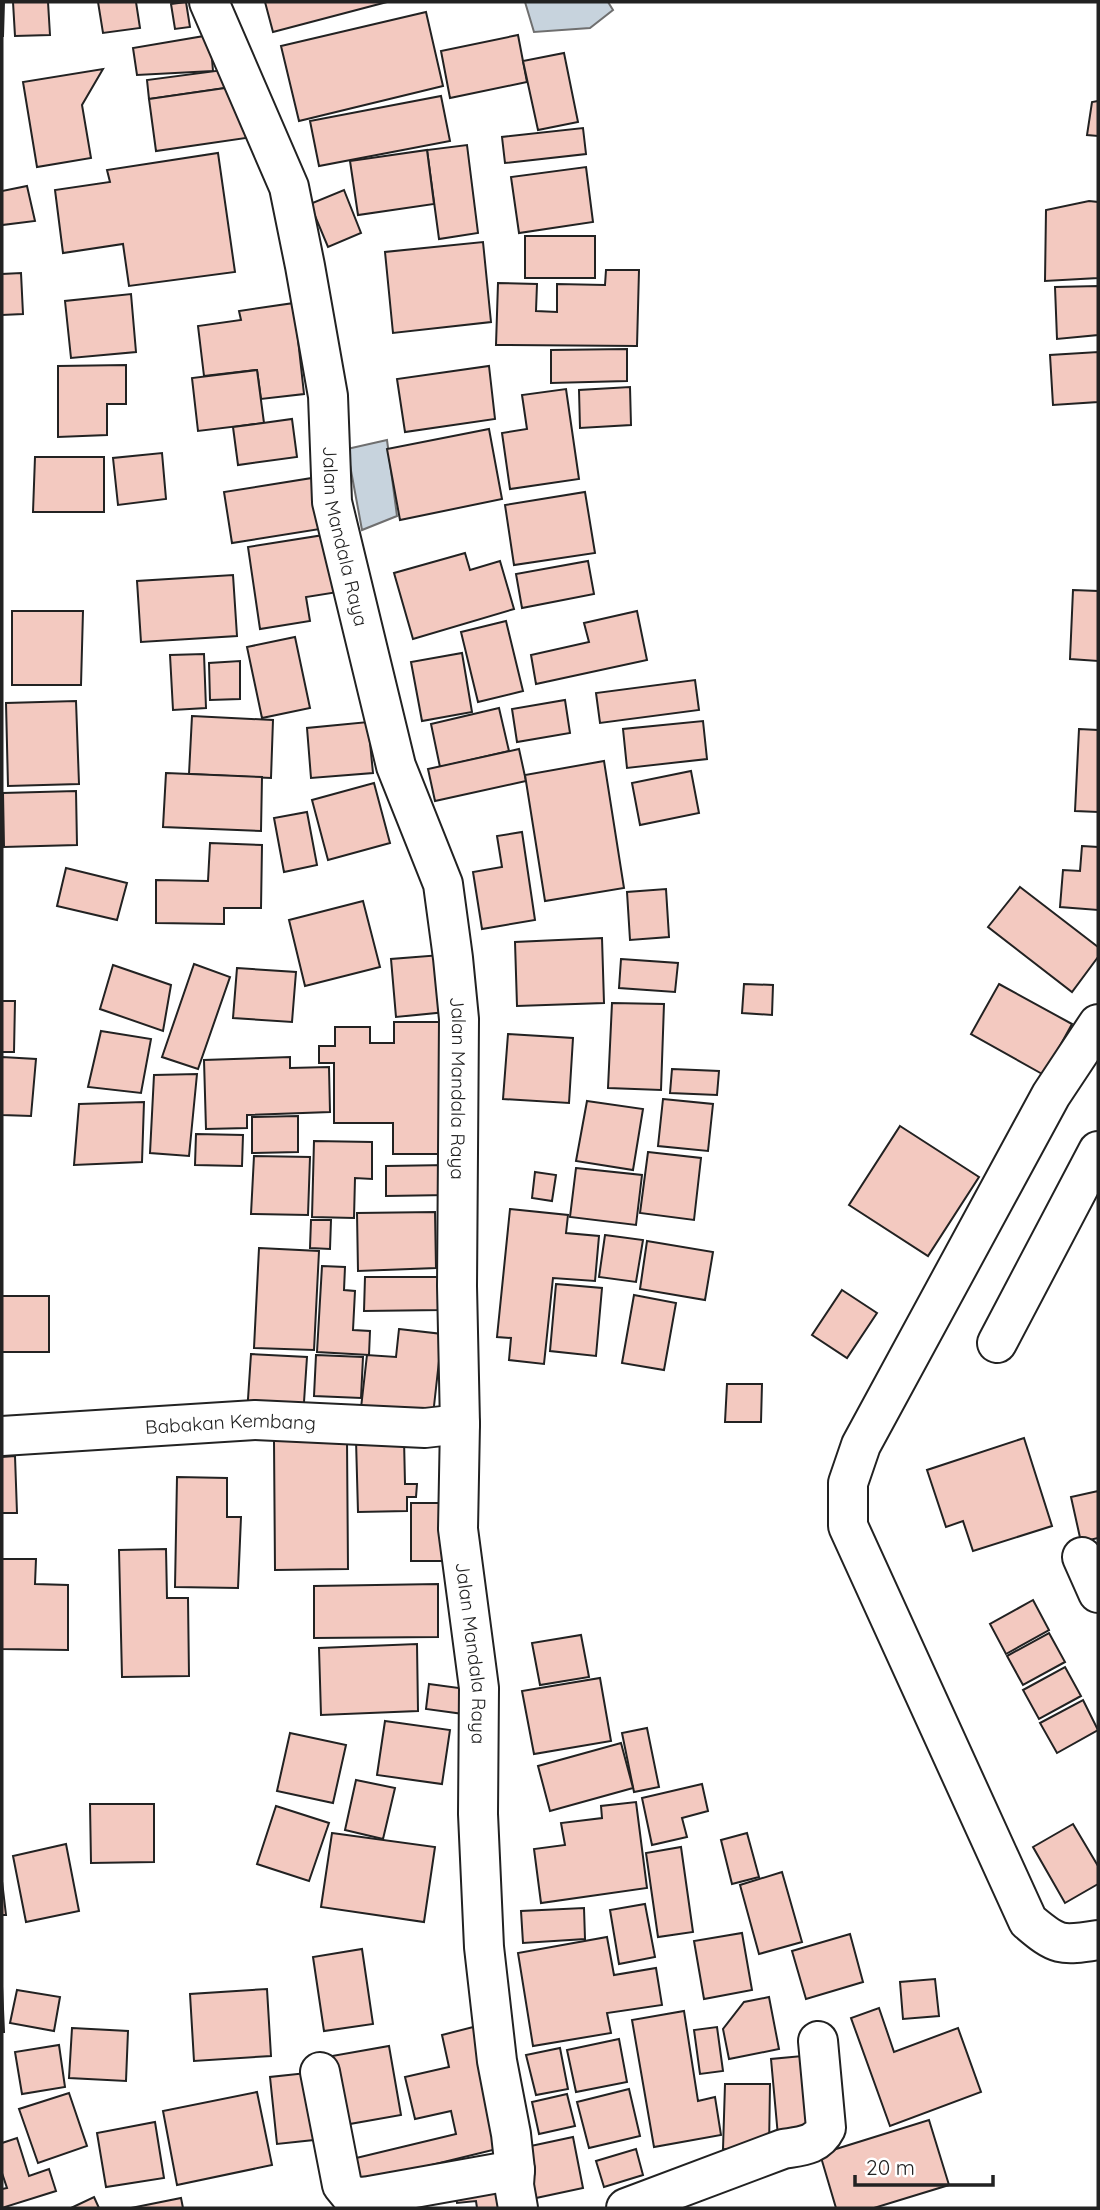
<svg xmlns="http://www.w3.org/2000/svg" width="1100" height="2210" font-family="Quicksand,sans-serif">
<rect width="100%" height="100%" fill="#fff"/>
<g fill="#c7d3dd" stroke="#6f6f6f" stroke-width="2">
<path d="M525,2H608L613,10L590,28L534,32Z"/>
<path d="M387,440L397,516L362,530L347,449Z"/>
</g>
<g fill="#f3c9c0" stroke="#222" stroke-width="2">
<path d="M2,2H4L3,36H2Z"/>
<path d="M13,2H48L50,35L15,36Z"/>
<path d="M98,2H136L140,28L103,33Z"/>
<path d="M186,2L190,27L175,29L171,4Z"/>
<path d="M265,2H387L273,32Z"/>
<path d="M426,12L443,86L299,121L281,46Z"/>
<path d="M210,35L213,71L137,75L133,48Z"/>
<path d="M518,35L527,82L450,98L441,51Z"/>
<path d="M564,53L578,122L538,130L523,61Z"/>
<path d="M103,69L82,105L91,158L37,167L23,82Z"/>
<path d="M223,70L226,88L149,99L147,80Z"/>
<path d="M239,86L246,138L156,151L149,99Z"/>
<path d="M441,96L450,141L319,166L310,121Z"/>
<path d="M1098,101V136L1087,135L1092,102Z"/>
<path d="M583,128L586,154L505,163L502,137Z"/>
<path d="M467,145L478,233L439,239L427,150Z"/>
<path d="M427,150L434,204L358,215L350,161Z"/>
<path d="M218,153L235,272L129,286L123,244L63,253L55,190L110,182L107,170Z"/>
<path d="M586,167L593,222L519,233L511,177Z"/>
<path d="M27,186L35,221L2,225V191Z"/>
<path d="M344,190L361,233L328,247L310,204Z"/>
<path d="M1089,201L1098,202V278L1045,281L1046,210Z"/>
<rect x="525" y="236" width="70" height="42"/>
<path d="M483,242L491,322L393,333L385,252Z"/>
<path d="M606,270H639L637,346L496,345L498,283L537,284L536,311L557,312V284L605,285Z"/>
<path d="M21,273L23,314L2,315V274Z"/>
<path d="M1098,286V335L1057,339L1055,287Z"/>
<path d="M131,294L136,352L71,358L65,301Z"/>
<path d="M294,303L304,394L261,399L257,370L204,376L198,326L241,320L239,311Z"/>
<path d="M627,349V381L551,383V350Z"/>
<path d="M1098,352V402L1053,405L1050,355Z"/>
<path d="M126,365V404H107V435L58,437V366Z"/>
<path d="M489,366L495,419L405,432L397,379Z"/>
<path d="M257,370L264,423L198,431L192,378Z"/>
<path d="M630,387L631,425L580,428L579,390Z"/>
<path d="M566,389L579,479L510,489L502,433L527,429L522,395Z"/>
<path d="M292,419L297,457L238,465L233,427Z"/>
<path d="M489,429L502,499L400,520L387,449Z"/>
<path d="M162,453L166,499L118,505L113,458Z"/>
<path d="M35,457H104V512H33Z"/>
<path d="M312,478L320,529L232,543L224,492Z"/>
<path d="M585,492L595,553L514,565L505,505Z"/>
<path d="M330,534L338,592L306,597L310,621L260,629L248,547Z"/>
<path d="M465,553L470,570L500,561L514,609L413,639L394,573Z"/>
<path d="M588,561L594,594L522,608L516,574Z"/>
<path d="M233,575L237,636L141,642L137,581Z"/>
<path d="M1073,590L1098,591V661L1070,659Z"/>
<path d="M12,611H83L81,685H12Z"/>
<path d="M637,611L647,660L536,684L531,655L589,642L584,623Z"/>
<path d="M506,621L523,691L478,702L461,632Z"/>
<path d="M295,637L310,708L262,718L247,647Z"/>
<path d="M462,653L472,712L422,721L411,662Z"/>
<path d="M204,654L206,708L173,710L170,655Z"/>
<path d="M240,661V699L210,700L209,663Z"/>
<path d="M695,680L699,710L600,723L596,693Z"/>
<path d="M565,700L570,733L517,742L512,709Z"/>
<path d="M76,701L79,784L8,786L6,703Z"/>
<path d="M499,708L509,751L440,767L431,724Z"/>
<path d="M192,716L273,720L271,778L189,774Z"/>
<path d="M703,721L707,759L627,768L623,729Z"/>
<path d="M368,722L373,773L311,778L307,728Z"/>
<path d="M1079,729L1098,730V812L1075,811Z"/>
<path d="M519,749L526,781L435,801L428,769Z"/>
<path d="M604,761L624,888L545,901L525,775Z"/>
<path d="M691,771L699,813L640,825L632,783Z"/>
<path d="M166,773L262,777L261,831L163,827Z"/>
<path d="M374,783L390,843L328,860L312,800Z"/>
<path d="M76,791L77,845L4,847L3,793Z"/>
<path d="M307,812L317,865L284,872L274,818Z"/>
<path d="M522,832L535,920L482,929L473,872L502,867L497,836Z"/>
<path d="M210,843L262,845L261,908H224V924L156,923V880L208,881Z"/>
<path d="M1082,846L1098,847V910L1060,907L1063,870L1080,871Z"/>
<path d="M66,868L127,883L117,920L57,906Z"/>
<path d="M1020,887L1098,947V957L1072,992L988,927Z"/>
<path d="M666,889L669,937L630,940L627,892Z"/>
<path d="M363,901L380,967L305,986L289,920Z"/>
<path d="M602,938L604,1003L517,1006L515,942Z"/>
<path d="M441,955L446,1012L396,1017L391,959Z"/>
<path d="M621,959L678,963L675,992L619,988Z"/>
<path d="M194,964L230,977L198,1069L162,1057Z"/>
<path d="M113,965L171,985L163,1031L100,1009Z"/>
<path d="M237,968L296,972L292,1022L233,1018Z"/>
<path d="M744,984L773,985L772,1015L742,1013Z"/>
<path d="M999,984L1072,1024L1044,1075L971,1034Z"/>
<path d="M2,1001H15L14,1052H2Z"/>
<path d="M612,1003L664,1004L661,1090L608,1088Z"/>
<path d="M394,1022H455V1154H393V1123H334V1063H319V1046H335V1027H370V1043H394Z"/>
<path d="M101,1031L151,1039L141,1093L88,1087Z"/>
<path d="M508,1034L573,1038L569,1103L503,1099Z"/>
<path d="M2,1057L36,1059L31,1116L2,1115Z"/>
<path d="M290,1057V1068L329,1067L330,1112L247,1115V1128L206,1129L204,1060Z"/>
<path d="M672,1069L719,1071L717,1095L670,1093Z"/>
<path d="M197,1074L189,1156L150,1153L154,1075Z"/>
<path d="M663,1099L713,1104L708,1151L658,1146Z"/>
<path d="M587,1101L643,1109L633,1170L576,1161Z"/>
<path d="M144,1102L142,1162L74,1165L79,1104Z"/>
<path d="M298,1116V1152L252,1153V1117Z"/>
<path d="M900,1126L979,1177L928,1256L849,1205Z"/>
<path d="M196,1134L243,1135L242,1166L195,1165Z"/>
<path d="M314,1141L372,1142V1179L355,1178L354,1218L312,1217Z"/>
<path d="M648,1152L701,1158L694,1220L640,1213Z"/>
<path d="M254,1156L310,1157L308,1215L251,1214Z"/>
<path d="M448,1165V1195L386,1196V1166Z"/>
<path d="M576,1168L642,1175L636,1225L570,1217Z"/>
<path d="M535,1172L556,1175L552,1201L532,1198Z"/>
<path d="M510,1209L568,1215L566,1233L599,1236L595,1281L553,1278L544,1364L509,1360L511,1338L497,1337Z"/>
<path d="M435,1212L436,1268L358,1271L357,1213Z"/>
<path d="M311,1220H331L330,1249L310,1248Z"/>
<path d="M605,1235L643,1240L636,1282L599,1277Z"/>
<path d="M647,1241L713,1252L705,1300L640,1289Z"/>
<path d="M259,1248L319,1251L314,1350L254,1348Z"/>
<path d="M322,1266L345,1267L344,1290L355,1291L353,1330L370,1331L369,1355L317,1352Z"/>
<path d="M365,1277H443L442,1310L364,1311Z"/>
<path d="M556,1284L602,1288L596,1356L550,1351Z"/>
<path d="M842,1290L877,1313L847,1358L812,1335Z"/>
<path d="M634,1295L676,1303L664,1370L622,1363Z"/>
<rect x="2" y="1296" width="47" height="56"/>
<path d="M399,1329L442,1334L433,1415L361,1408L367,1355L396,1357Z"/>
<path d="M251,1354L307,1357L303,1417L247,1414Z"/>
<path d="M316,1355L363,1357L361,1398L314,1396Z"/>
<path d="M727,1384H762L761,1422H725Z"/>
<path d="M1024,1438L1052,1526L973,1551L963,1521L946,1527L927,1470Z"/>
<path d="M404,1439L405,1484H417L416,1497H407V1511L358,1512L356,1440Z"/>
<path d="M347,1440L348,1569L275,1570L274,1441Z"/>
<path d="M15,1456L17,1513H2V1457Z"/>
<path d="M177,1477L227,1478V1517H241L238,1588L175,1587Z"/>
<path d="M1098,1491V1538L1081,1542L1071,1497Z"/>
<path d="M411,1503H446L445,1561H411Z"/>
<path d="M166,1549L167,1598H188L189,1676L122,1677L119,1550Z"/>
<path d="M2,1559H36L35,1584L68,1585V1650L2,1649Z"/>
<path d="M438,1584V1637L314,1638V1586Z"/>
<path d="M1033,1600L1049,1630L1006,1654L990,1624Z"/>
<path d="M1049,1633L1065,1662L1023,1685L1007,1656Z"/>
<path d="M581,1635L589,1677L540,1685L532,1643Z"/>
<path d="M417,1644L418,1711L321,1715L319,1648Z"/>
<path d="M1065,1667L1081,1696L1039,1719L1023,1690Z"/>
<path d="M600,1678L611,1741L534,1754L522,1691Z"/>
<path d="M429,1684L474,1690L471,1715L426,1709Z"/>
<path d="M1083,1700L1098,1730L1057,1753L1040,1723Z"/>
<path d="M385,1721L450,1730L442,1784L377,1775Z"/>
<path d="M647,1728L659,1787L634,1792L622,1733Z"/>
<path d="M290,1733L346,1745L333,1803L277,1791Z"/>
<path d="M621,1743L633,1788L550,1811L538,1766Z"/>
<path d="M356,1780L395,1788L383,1839L345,1830Z"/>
<path d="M702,1784L708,1811L682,1818L687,1837L652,1845L642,1798Z"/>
<path d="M636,1802L647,1888L541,1903L534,1849L565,1845L561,1823L602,1818L601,1806Z"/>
<path d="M90,1804H154V1862L91,1863Z"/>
<path d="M276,1806L329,1823L309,1881L257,1864Z"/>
<path d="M1073,1824L1098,1866V1884L1065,1903L1033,1847Z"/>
<path d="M332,1833L435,1847L424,1922L321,1907Z"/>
<path d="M747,1833L759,1877L732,1884L721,1840Z"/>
<path d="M66,1844L79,1911L26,1922L13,1856Z"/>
<path d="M681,1847L693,1932L658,1937L646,1853Z"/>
<path d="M782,1872L802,1942L759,1954L740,1885Z"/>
<path d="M2,1881L6,1915H2Z"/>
<path d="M645,1904L655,1957L619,1964L610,1910Z"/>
<path d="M584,1908L585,1939L523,1943L521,1911Z"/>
<path d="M742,1933L752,1990L704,1999L694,1941Z"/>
<path d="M850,1934L863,1982L806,1999L792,1951Z"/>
<path d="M607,1937L614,1975L656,1968L662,2005L607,2013L611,2033L533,2046L518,1953Z"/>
<path d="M362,1949L373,2024L324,2031L313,1957Z"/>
<path d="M935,1979L939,2016L903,2019L900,1982Z"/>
<path d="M2,1986L4,2032H2Z"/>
<path d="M267,1989L271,2056L194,2061L190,1994Z"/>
<path d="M17,1990L60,1997L54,2031L10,2023Z"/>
<path d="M769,1997L779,2049L729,2059L723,2029L744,2002Z"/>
<path d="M879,2008L894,2052L958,2028L981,2092L890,2126L851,2018Z"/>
<path d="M684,2011L698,2101L715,2097L721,2135L654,2147L632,2020Z"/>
<path d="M481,2025L509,2146L358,2183L352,2159L456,2134L451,2111L415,2119L405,2077L449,2067L442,2035Z"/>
<path d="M717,2027L723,2071L700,2074L694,2030Z"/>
<path d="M72,2028L128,2031L126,2081L69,2078Z"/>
<path d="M619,2039L627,2082L576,2092L567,2050Z"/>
<path d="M59,2045L65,2087L22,2094L15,2052Z"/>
<path d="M389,2046L401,2115L344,2125L332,2056Z"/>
<path d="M560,2048L568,2089L536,2095L526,2055Z"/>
<path d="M813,2055L821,2132L778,2136L771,2059Z"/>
<path d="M316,2072L323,2139L277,2144L270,2077Z"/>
<path d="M725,2084H770L769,2150L723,2149Z"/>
<path d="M629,2089L640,2136L589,2148L577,2102Z"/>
<path d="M257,2092L272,2165L177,2185L163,2111Z"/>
<path d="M69,2093L87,2146L38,2163L19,2109Z"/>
<path d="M567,2094L575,2126L539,2134L532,2102Z"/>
<path d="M929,2120L949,2185L874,2208H836L820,2154Z"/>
<path d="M155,2122L164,2178L106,2187L97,2133Z"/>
<path d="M573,2137L583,2188L536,2198L526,2147Z"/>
<path d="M17,2138L29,2176L49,2169L56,2191L2,2208V2189L7,2188L2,2173V2143Z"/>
<path d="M636,2149L643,2175L604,2187L596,2161Z"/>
<path d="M506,2179L510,2208H477L476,2201L457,2203L455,2187Z"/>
<path d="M94,2197L99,2208H71Z"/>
<path d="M181,2198L183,2208H131Z"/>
</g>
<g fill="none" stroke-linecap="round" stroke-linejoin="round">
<g stroke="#222" stroke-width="42">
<g id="minor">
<path d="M1098,1024L1051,1095L861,1445L848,1483V1526L1028,1921C1057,1946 1061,1946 1098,1940"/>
<path d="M997,1343L1098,1151"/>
<path id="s1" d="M2,1436L255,1420L425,1428L460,1424"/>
<path d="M1082,1557L1098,1593"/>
<path d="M320,2072L342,2185L351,2196L364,2197L515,2170"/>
<path d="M626,2208L783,2149C801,2146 817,2146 826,2128L818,2041"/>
</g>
</g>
<g stroke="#222" stroke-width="42">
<g id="tertiary">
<path id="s2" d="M209,2L289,187L305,266L328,396L332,502L396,766L443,884L453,958L459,1019L457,1286L460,1424L458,1529L479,1688L478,1814L484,1947L497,2061L511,2134L515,2170L514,2185L518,2208"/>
</g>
</g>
<use href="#minor" stroke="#fff" stroke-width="38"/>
<use href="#tertiary" stroke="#fff" stroke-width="38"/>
</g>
<g text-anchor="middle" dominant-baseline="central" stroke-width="5" stroke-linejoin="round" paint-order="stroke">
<g font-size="19" fill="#222" stroke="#fff">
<text stroke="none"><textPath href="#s2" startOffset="556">Jalan Mandala Raya</textPath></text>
<text stroke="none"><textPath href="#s2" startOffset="1124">Jalan Mandala Raya</textPath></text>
<text stroke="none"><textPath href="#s1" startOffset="229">Babakan Kembang</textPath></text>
<text stroke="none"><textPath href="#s2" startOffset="1690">Jalan Mandala Raya</textPath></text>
</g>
</g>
<rect width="1100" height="2210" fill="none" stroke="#222222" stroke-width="7"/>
<path d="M855 2175v10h138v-10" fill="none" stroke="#222222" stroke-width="3.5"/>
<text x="866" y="2175" font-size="21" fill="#222222" stroke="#ffffff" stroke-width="5" paint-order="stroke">20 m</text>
</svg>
